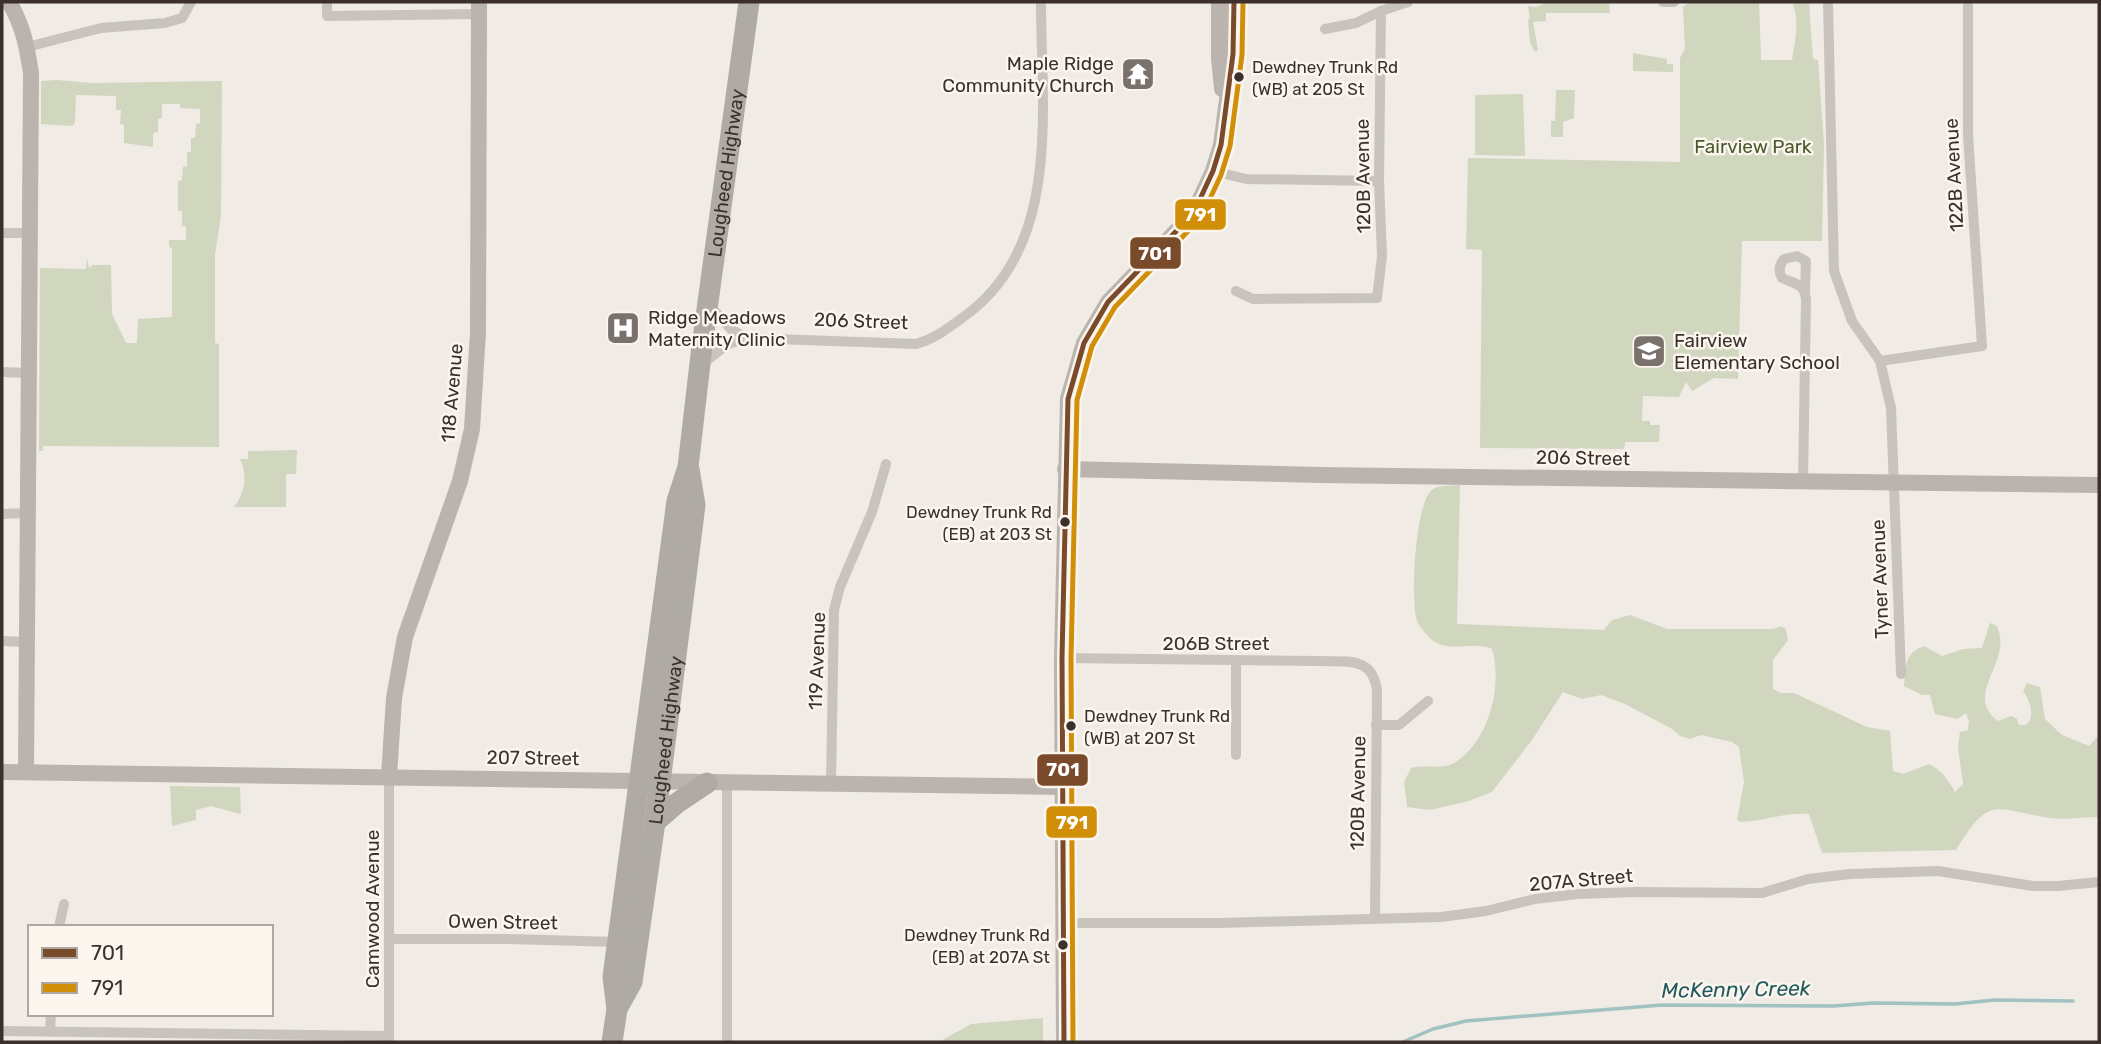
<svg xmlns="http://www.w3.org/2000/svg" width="2101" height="1044" font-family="Rubik,sans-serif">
<rect width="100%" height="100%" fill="#f0ebe5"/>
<g fill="#d1d6bf">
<path d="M1548,2H1609L1610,13H1546V21L1533,22L1538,50L1535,52L1530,43L1528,20L1530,18L1528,6L1536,7Z"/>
<path d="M1690,2H1759L1761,60H1792C1795,41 1800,20 1792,2H1809L1813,59L1818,60L1824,144L1822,241H1742L1738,379L1714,378L1692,391L1686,382L1679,397L1643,396L1642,421H1650V425H1660L1659,442H1625L1624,449L1480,448L1482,250L1466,249L1468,158L1680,162V58L1685,49L1683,7Z"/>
<path d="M1633,53L1667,59V64H1673V72L1633,71Z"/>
<path d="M56,80L93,83L222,81L221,215L215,255V343L219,344V447L43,446V451H39L40,268L86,269L87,258L89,268L92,265H111L112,314L126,343H137L138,319L172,317V248L169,247V240H186V226H182V211H178V181L182,180L183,167L187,166V152H191V138H195L196,124L200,123V109L180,108V104H162V118L158,119V132L153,133V147L124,143V125L120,124L121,110H116V96L76,95L75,123L72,126L41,124V81Z"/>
<path d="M1556,90H1575L1574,118L1563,122V137H1551V121H1555Z"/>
<path d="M1523,94L1525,156L1475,155V95Z"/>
<path d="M297,450L296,474H286V507H234C245,492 248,476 240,459H248V451Z"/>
<path d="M1460,485L1457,624L1604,630L1612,620L1630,615L1667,629H1773L1781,626L1786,629L1788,640L1773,660V689L1781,693H1794L1867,727L1890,731L1893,771L1903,774L1929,764C1942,770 1948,780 1955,792L1963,784L1958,747L1960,732L1968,730L1969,721L1966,713L1957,719L1935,714L1930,695H1922L1904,686C1906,667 1904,653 1924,646L1942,656L1963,649L1982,648L1990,623L1997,626C2000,633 2001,640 2000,648C1997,673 1969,699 1998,721L2011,716L2017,719L2019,725H2026C2036,716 2030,701 2023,691L2027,683L2040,687L2045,719L2062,735L2089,746L2099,735V817C2083,817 2066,820 2050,818C1994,809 1990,794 1956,850L1822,853L1809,814C1786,812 1763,821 1740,822L1737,820L1744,782L1739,747L1732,742L1701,735L1690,739L1680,736L1672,729L1625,704L1601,695L1582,699L1563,692L1532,740L1492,792L1469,801L1430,810L1407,807L1404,782L1411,768C1425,764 1441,770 1454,763C1489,742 1503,685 1492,649C1472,640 1447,655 1430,638C1426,634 1419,626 1417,621C1410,601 1415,500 1433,489C1439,485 1452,486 1460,485Z"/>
<path d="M170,786L240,787L241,814L211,806L196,810V820L172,826Z"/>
<path d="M1043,1018V1042H939L971,1024Z"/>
</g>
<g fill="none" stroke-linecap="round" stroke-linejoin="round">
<path stroke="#a1c2c1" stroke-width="3.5" d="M1403,1042L1433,1029L1466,1021L1662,1005L1833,1006L1873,1003L1955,1004L1994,1000L2073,1001"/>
<g stroke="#c9c3be" stroke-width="10">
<path d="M327,2V16L479,14"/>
<path d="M1663,2H1674"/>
<path d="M1828,2L1834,271L1852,321L1880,361L1891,408L1901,674"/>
<path d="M1325,29L1356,23L1381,11L1408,2"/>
<path d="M27,47L101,28L165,23L182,18L191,2"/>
<path d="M1213,171L1246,179L1379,181"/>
<path d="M2,233H29"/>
<path d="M1236,291L1253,299L1377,298L1382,256L1379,181L1381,11"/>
<path d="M708,304L732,330L747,338"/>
<path d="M1880,361L1982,346L1968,135V2"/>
<path d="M702,364L728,344L747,338L916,344C934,339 947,329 962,318C1063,248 1041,108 1041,2"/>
<path d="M2,372L28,373"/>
<path d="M1803,481L1806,299C1804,283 1795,284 1782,278C1778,271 1779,265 1784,259L1797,256L1806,261L1805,291"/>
<path d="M2,514L27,513"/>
<path d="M2,641L26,642"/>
<path d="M1062,658L1319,661C1347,662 1373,656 1377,691L1375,919"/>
<path d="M1376,725H1399L1428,701"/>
<path d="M1236,755V661"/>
<path d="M389,776V1042"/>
<path d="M727,783V1042"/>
<path d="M831,784L834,610L840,587L872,512L886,464"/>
<path d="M1064,923H1220L1441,917L1486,911L1535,899L1578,894L1636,892L1762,893L1808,879L1850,874L1938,871L2033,886H2058L2099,882"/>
<path d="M59,927L64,904"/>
<path d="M389,939H508L617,942"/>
<path d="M2,1031L389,1036"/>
<path d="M50,1031L51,1014"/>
</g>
<g stroke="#bab3ae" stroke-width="16">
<path d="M9,2C23,25 27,47 31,73L26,772"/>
<path d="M1219,2V58L1222,89"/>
<path d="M1065,469L1320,475L2099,485"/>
<path d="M2,772L1063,787"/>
<path d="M389,776L394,698L405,637L460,481L472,429L478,332L479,2"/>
<path d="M1064,1042L1062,658L1068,399L1084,343L1108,302L1184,223L1200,199L1213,171L1221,145L1225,115L1233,54L1234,2"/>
</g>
<g stroke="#afaaa4" stroke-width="21">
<path d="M655,822L677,803L707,783"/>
<path id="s1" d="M617,1009L632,982L655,822L695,505L689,469"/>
<path id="s2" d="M612,1042L617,1009L613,977L677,501L688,467L702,346L749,2"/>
</g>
<g stroke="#fbf5ee" stroke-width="10">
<path id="bus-1" d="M1064,1042L1062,658L1068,399L1084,343L1108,302L1184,223L1200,199L1213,171L1221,145L1233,54L1234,2"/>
</g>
<g stroke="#fbf5ee" stroke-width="10">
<path id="bus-2" d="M1073,1042L1071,658L1077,400L1092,346L1115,307L1191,228L1208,203L1221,175L1230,146L1242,55L1243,2"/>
</g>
<use href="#bus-1" stroke="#7a4b2a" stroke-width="5"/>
<use href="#bus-2" stroke="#d18e09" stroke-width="5"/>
</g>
<defs>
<g id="temple-square" transform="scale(1.75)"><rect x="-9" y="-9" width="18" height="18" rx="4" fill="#7a716c" stroke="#fbf5ee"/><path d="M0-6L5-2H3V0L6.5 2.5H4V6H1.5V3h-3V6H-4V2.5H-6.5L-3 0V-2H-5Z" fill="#fff"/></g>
<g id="hospital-square" transform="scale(1.75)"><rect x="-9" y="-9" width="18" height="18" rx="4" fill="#7a716c" stroke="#fbf5ee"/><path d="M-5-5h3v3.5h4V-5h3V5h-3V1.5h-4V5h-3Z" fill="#fff"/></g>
<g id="school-square" transform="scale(1.75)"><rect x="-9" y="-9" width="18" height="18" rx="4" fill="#7a716c" stroke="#fbf5ee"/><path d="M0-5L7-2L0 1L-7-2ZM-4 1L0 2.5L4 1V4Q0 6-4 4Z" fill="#fff"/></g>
</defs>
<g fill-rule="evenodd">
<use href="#temple-square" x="1138" y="74"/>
<use href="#hospital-square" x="623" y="328"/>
<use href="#school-square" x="1649" y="351"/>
</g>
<g fill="#3b302b" stroke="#fbf5ee" stroke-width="2.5">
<circle cx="1239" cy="77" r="6"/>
<circle cx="1065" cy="522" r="6"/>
<circle cx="1071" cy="726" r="6"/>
<circle cx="1063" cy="945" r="6"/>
</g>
<g text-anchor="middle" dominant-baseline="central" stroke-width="5" stroke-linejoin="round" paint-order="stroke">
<g font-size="17" fill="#3b302b" stroke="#fbf5ee" text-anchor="start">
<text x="1252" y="67">Dewdney Trunk Rd<tspan x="1252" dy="22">(WB) at 205 St</tspan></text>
<text x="1052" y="512" text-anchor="end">Dewdney Trunk Rd<tspan x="1052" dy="22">(EB) at 203 St</tspan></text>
<text x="1084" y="716">Dewdney Trunk Rd<tspan x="1084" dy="22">(WB) at 207 St</tspan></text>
<text x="1050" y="935" text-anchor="end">Dewdney Trunk Rd<tspan x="1050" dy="22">(EB) at 207A St</tspan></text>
</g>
<g font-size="19" fill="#3b302b" stroke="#fbf5ee" text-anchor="start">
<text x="1114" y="63" text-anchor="end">Maple Ridge<tspan x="1114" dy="22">Community Church</tspan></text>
<text x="648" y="317">Ridge Meadows<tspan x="648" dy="22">Maternity Clinic</tspan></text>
<text x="1674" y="340">Fairview<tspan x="1674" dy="22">Elementary School</tspan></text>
</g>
<g font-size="19" fill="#4a5a2e" stroke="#fbf5ee">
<text x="1753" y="146">Fairview Park</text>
</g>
<g font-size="19" fill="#3b302b" stroke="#fbf5ee">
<text stroke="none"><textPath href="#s2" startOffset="878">Lougheed Highway</textPath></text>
<text transform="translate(1954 175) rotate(-93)">122B Avenue</text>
<text transform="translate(1363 176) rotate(-91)">120B Avenue</text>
<text transform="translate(861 321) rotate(2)">206 Street</text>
<text transform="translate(452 393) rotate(-85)">118 Avenue</text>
<text transform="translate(1583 458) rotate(1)">206 Street</text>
<text transform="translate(1880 579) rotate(-92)">Tyner Avenue</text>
<text x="1216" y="643">206B Street</text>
<text transform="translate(817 661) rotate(-88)">119 Avenue</text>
<text stroke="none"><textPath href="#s1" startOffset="275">Lougheed Highway</textPath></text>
<text transform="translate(533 758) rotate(1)">207 Street</text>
<text transform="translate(1358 793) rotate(-89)">120B Avenue</text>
<text transform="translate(1581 880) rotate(-5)">207A Street</text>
<text transform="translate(372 909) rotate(-90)">Camwood Avenue</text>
<text transform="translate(503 922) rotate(1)">Owen Street</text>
</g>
<g font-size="21" font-style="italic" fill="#1f5a5e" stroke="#fbf5ee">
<text transform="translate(1736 989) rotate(-1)">McKenny Creek</text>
</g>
</g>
<g stroke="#fbf5ee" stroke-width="2.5">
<rect x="1174" y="198" width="53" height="33" rx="7" fill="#d18e09"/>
<rect x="1129" y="236" width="53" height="34" rx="7" fill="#7a4b2a"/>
<rect x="1036" y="753" width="53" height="34" rx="7" fill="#7a4b2a"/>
<rect x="1045" y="805" width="53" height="34" rx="7" fill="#d18e09"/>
</g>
<g font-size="19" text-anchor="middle" font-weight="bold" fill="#fff">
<text x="1200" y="221">791</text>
<text x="1155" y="260">701</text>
<text x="1063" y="776">701</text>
<text x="1072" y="829">791</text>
</g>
<rect width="2101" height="1044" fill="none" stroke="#3b302b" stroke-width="7"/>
<rect x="28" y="925" width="245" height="91" fill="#fbf5ee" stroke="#aea6a0" stroke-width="2"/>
<rect x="42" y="948" width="35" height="10" fill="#7a4b2a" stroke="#aea6a0" stroke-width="2"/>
<text x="91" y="960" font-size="21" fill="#3b302b">701</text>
<rect x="42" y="983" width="35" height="10" fill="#d18e09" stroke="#aea6a0" stroke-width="2"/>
<text x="91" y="995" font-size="21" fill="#3b302b">791</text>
</svg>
